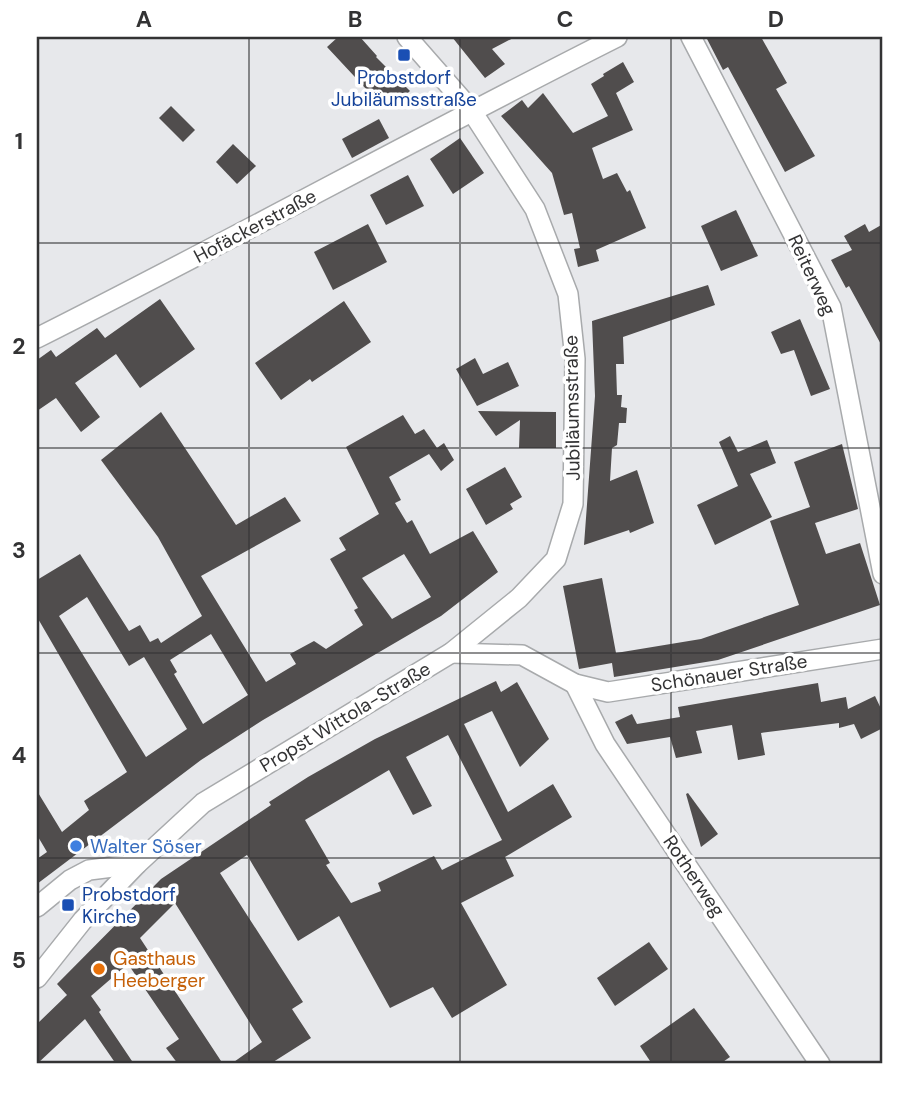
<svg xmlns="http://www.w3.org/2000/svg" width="920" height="1101" font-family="'DM Sans',sans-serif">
<rect width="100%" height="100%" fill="#e7e8eb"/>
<g fill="#504d4d" fill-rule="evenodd">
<path d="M338,37H360L377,56L376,57L410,91L393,106L389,100L381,105L327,47Z"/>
<path d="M452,37H515L492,49L505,64L485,78Z"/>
<path d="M706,37H761L787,83L776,89L815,156L785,172L728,67L723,70Z"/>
<path d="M623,62L634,82L616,93L633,130L592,148L603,179L617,173L627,192L630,190L646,228L596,250L599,261L578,267L574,249L580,248L572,213L564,215L552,173L501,116L522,100L528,108L543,93L573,133L608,116L591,84L604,76L603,74Z"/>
<path d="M171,106L195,130L183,142L159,118Z"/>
<path d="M379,119L389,138L352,158L342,139Z"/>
<path d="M460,138L484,173L453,194L430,159Z"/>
<path d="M233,144L256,166L237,184L216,162Z"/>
<path d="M408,175L424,206L386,225L370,195Z"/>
<path d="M736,210L758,256L721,271L701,226Z"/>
<path d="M368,224L387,262L333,290L314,252Z"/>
<path d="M865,224L869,232L883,224V348L849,286L846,288L831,260L852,250L844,236Z"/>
<path d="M708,285L715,305L623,337L624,364H616L617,395H622L621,407L627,408L626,423H619L617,445L612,448L610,481L637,470L654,523L630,533L629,530L584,545L595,396L592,321Z"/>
<path d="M160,299L195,349L140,388L116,354L75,383L100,417L81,432L56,398L37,411V360L51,350L56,357L97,328L105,338Z"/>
<path d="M344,301L371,342L312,382L310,379L281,400L255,363Z"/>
<path d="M800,319L830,389L811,396L794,350L781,354L771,332Z"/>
<path d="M475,358L483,374L508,362L519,386L477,406L456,369Z"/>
<path d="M478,411L556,412V448H519L520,420L496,436Z"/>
<path d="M161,412L236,525L285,497L301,521L201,576L266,682L296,664L290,654L314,641L326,649L363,625L354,610L358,608L330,559L346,550L339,538L379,514L346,447L403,415L415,434L424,429L437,448L444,443L454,460L441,471L429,454L389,477L401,500L395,503L407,523L412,520L430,554L473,531L498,572L441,616L263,720L201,760L37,884V859L47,852L37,835V791L62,832L89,810L84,801L127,772L37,617V580L80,554L129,631L140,625L150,642L158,638L161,643L202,616L158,537L101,460ZM404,554L431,597L392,619L362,578ZM87,597L129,666L144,657L187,729L146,757L59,616ZM211,634L248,695L203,724L174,674L177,672L170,660Z"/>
<path d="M730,436L738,452L767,440L776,463L750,474L772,517L715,545L697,505L738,486L719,442Z"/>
<path d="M842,444L858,509L815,523L826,554L860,543L880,605L718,660L614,677L612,663L579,669L563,586L602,578L616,653L701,639L799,605L770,521L810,507L794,462Z"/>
<path d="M505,467L522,497L510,504L513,509L486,525L466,489Z"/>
<path d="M496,681L501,692L517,682L549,739L520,767L492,711L464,724L508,812L553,784L572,817L505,857L514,876L461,903L507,985L452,1018L433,987L390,1008L339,916L298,941L247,855L220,873L303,1002L292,1009L311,1038L270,1064H231L262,1042L175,903L140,938L223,1064H178L166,1048L179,1039L128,964L91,996L101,1010L99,1012L134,1064H116L85,1019L37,1064V1024L67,995L57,984L161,879L271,805L269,802L308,777L375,739ZM448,735L502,840L442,870L434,856L378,883L381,891L351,903L326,865L330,863L305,820L389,770L413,815L432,806L406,757Z"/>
<path d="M818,683L821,702L846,697L848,709L875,696L883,713V728L861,739L854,724L839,728V723L761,733L765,755L738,760L732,725L696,731L702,753L676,758L670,737L627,744L615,722L632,714L637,724L680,717L678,707Z"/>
<path d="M688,793L718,834L701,847L686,794Z"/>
<path d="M649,942L668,969L615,1006L597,978Z"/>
<path d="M694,1008L730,1057L720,1064H652L640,1046Z"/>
</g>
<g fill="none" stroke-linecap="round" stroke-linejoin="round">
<g stroke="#a8aaac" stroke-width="22">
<g id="minor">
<path d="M691,37L831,307L883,574"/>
<path d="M37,338C232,240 422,135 617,37"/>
<path d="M451,653L522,655L575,684L608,692L883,649"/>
<path d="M575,684L605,744L820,1064"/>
<path d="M37,907L70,880L89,870L137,864"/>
<path d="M37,978L83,920L137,864L203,803L451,653L519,598L556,559L573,504L575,359L568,294L535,209L471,110L407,37"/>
</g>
</g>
<use href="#minor" stroke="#fff" stroke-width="19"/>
</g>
<path fill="none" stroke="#333334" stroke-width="2" stroke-opacity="0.55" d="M249,37V1064M460,37V1064M671,37V1064M37,243H883M37,448H883M37,653H883M37,858H883"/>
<g fill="#1a4fb4" stroke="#fff" stroke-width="2.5">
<rect x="397" y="48" width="14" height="14" rx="3.5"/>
<rect x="61" y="898" width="14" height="14" rx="3.5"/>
</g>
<circle fill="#3f7fe0" stroke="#fff" stroke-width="2.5" cx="76" cy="846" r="7"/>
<circle fill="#e8710a" stroke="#fff" stroke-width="2.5" cx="99" cy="969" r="7"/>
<g text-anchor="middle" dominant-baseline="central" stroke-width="7" stroke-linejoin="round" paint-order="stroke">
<g font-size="19" fill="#164399" stroke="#fff">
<text x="404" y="77">Probstdorf<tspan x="404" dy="22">Jubiläumsstraße</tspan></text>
<text x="82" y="894" text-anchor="start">Probstdorf<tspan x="82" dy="22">Kirche</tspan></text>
</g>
<g font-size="19" fill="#333334" stroke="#fff">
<text transform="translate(255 226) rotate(-28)">Hofäckerstraße</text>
<text transform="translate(812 275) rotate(65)">Reiterweg</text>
<text transform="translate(572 408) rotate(-91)">Jubiläumsstraße</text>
<text transform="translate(729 673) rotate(-9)">Schönauer Straße</text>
<text transform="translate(345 717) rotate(-31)">Propst Wittola-Straße</text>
<text transform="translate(694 876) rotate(56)">Rotherweg</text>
</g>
<g font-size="19" fill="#366cbe" stroke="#fff" text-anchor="start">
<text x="90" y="846">Walter Söser</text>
</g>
<g font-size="19" fill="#c56008" stroke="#fff" text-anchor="start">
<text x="113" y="958">Gasthaus<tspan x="113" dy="22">Heeberger</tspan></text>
</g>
</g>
<rect width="920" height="1101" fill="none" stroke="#ffffff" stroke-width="77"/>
<rect x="38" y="38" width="843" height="1024" fill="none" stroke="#333334" stroke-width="2.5"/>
<g font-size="23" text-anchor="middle" font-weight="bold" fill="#333334">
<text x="144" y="27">A</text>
<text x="355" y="27">B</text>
<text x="565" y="27">C</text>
<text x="776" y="27">D</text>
<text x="19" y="149">1</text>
<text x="19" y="354">2</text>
<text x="19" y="558">3</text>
<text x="19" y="763">4</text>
<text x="19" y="968">5</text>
</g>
</svg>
